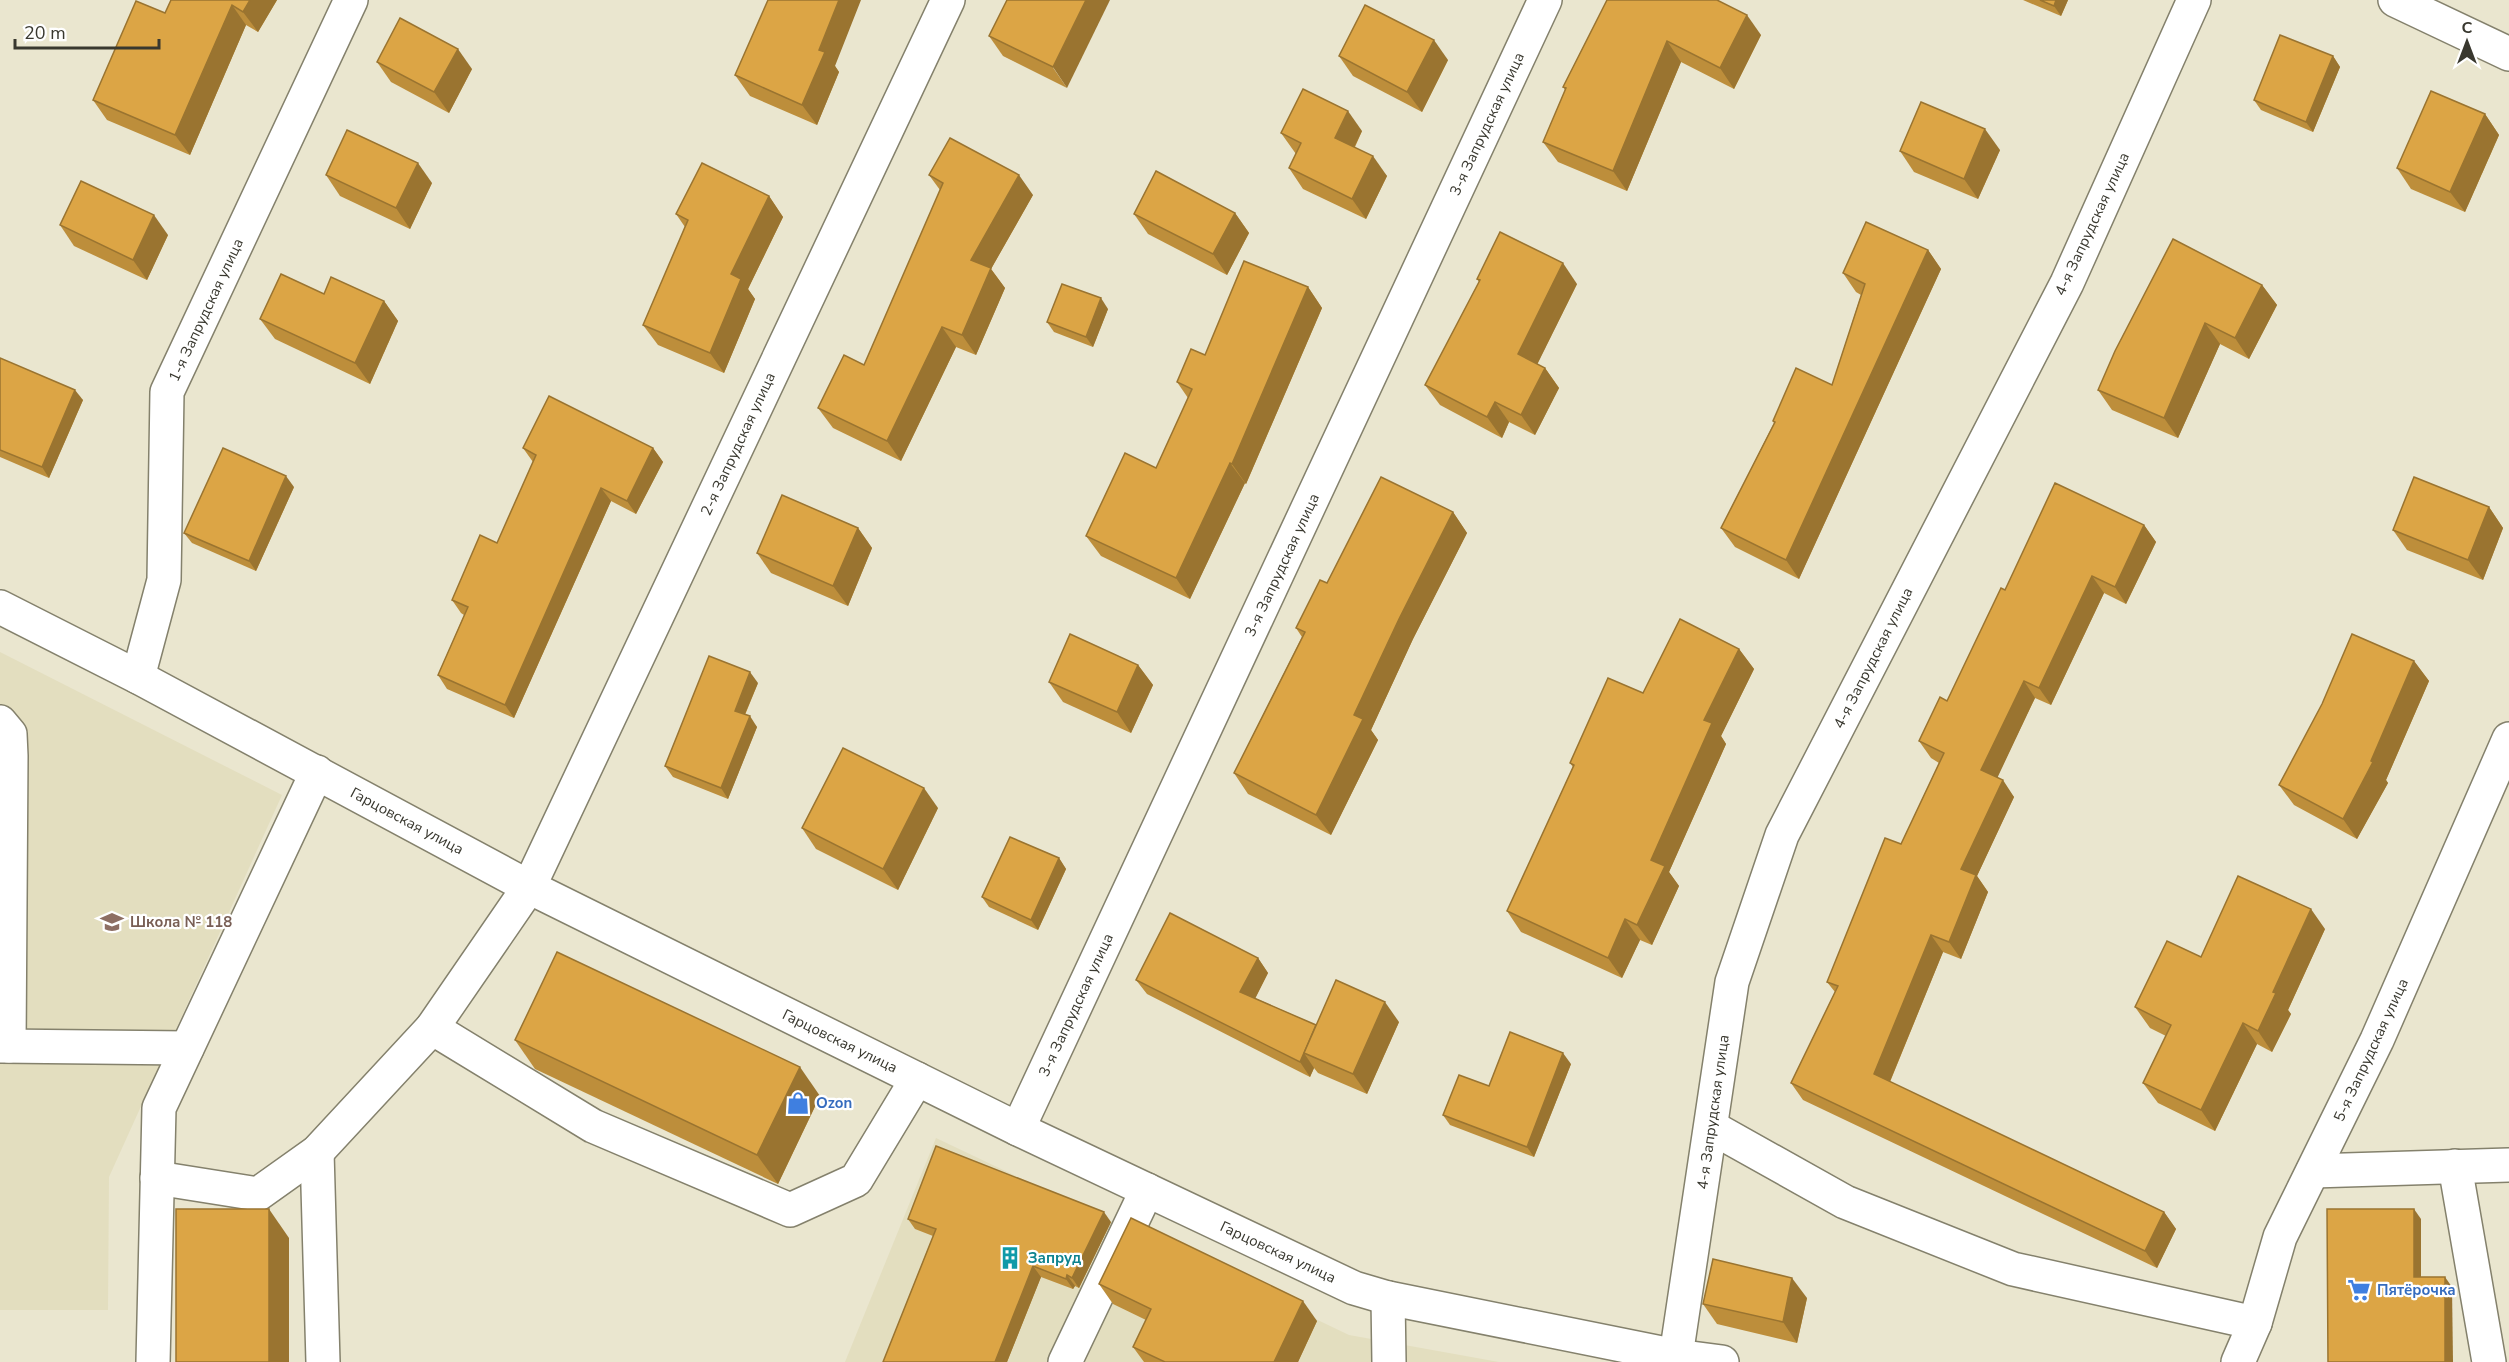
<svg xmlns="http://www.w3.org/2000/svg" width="2509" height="1362" font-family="'Nunito Sans',sans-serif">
<rect width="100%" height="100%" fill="#eae6cf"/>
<g fill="#e3debf">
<path d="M0,652L282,795L109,1177L108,1310H0Z"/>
<path d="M936,1138L1349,1335L1499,1362H845Z"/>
</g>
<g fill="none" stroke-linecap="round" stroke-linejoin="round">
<g stroke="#84816c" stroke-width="36">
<g id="minor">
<path d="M2395,0L2509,54"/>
<path d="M0,607L138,677L529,887L1018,1129L1354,1288L1388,1298L1676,1356L1722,1362"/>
<path d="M138,677L164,580L167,392L351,0"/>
<path d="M0,722L10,734L11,756L9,1046"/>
<path d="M432,1028L593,1126L790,1210L856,1180L917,1079"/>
<path d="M0,1046L187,1048"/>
<path d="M1711,1127L1845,1202L2013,1269L2255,1323"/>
<path d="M1018,1129L1545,0"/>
<path d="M317,1152L323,1362"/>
<path d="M2455,1166L2489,1362"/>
<path d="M2313,1171L2509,1165"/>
<path d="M157,1178L258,1194L317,1152L432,1028L529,887L948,0"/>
<path d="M1388,1298L1389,1362"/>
<path d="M1676,1356L1732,982L1782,835L2067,283L2194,0"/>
<path d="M153,1362L159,1108L317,772"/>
<path d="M1065,1362L1147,1190"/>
<path d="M2238,1362L2255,1323L2280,1237L2377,1040L2509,739"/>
</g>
</g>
<use href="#minor" stroke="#fff" stroke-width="33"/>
</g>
<g fill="#bd8e3b">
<path d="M277,0L258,32L246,25L190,155L107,120L93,100L165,13Z"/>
<path d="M1007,0L1067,88L1003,56L989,36Z"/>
<path d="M1607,0L1761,35L1734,89L1681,62L1627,191L1558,162L1543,142L1565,90L1563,87Z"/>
<path d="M2023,0H2068L2061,16Z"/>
<path d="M1339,56L1448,60L1422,112L1353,76Z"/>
<path d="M2333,56L2340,67L2313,132L2261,110L2254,100Z"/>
<path d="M377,62L472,69L449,113L391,82Z"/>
<path d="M835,66L839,72L817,125L750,96L735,75Z"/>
<path d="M2485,114L2499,135L2465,212L2411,189L2397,168Z"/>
<path d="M1362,131L1355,147L1387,176L1366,219L1303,189L1289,168L1296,154L1281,133Z"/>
<path d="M2000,150L1978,199L1914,172L1900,151Z"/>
<path d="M326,175L432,183L410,229L340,196Z"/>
<path d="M929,175L1033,195L991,269L1005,288L976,355L956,347L901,461L833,428L818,408L864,365L940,190Z"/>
<path d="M769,196L783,217L748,289L755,299L724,373L658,345L643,325L685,227L676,214Z"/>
<path d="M1235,213L1249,233L1227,275L1148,234L1134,214Z"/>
<path d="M60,225L168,235L147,280L74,246Z"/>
<path d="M1928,250L1941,269L1799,579L1735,547L1721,528L1774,423L1773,421L1832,385L1861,295L1856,292L1843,273Z"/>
<path d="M1477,279L1577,284L1537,364L1545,368L1559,388L1535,435L1509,422L1502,438L1440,405L1425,385L1479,282Z"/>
<path d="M2262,285L2277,305L2249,359L2220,344L2178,438L2112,410L2098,390Z"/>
<path d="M1308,287L1322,308L1246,484L1245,483L1190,599L1101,556L1086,536L1156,468L1188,398L1177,382L1205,355Z"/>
<path d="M324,294L384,301L398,321L370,384L275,339L260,319Z"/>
<path d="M1108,309L1093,347L1054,332L1047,322Z"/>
<path d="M0,358L83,400L49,478L0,457Z"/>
<path d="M523,448H653L663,462L636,514L611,501L514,718L447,689L438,675L464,615L461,613L452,600L497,543L533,462Z"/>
<path d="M294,487L256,571L192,543L184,533Z"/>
<path d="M2489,507L2503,528L2483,580L2407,550L2393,530Z"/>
<path d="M1453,512L1467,533L1413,639L1371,730L1378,740L1331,835L1248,794L1234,773L1302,637L1296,628L1327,583Z"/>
<path d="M2144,525L2156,542L2126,604L2104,593L2051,705L2035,698L1997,777L2014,797L1977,876L1988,892L1961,959L1943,952L1890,1082L2164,1212L2176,1229L2157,1268L1803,1100L1791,1083L1835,992L1827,982L1901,844L1939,763L1931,758L1919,741L1947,701L2005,590Z"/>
<path d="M858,528L872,548L848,606L771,573L757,553Z"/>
<path d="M1739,649L1754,669L1721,736L1726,744L1669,872L1679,886L1652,945L1640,940L1622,978L1521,932L1507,911L1573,767L1570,763L1643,693Z"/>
<path d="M2414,661L2429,681L2386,780L2388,783L2357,839L2294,805L2279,785Z"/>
<path d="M1138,665L1153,685L1131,733L1063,702L1049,682Z"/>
<path d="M758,683L745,715L757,727L728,799L673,777L665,766Z"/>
<path d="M938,808L898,890L816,849L802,828Z"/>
<path d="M1059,858L1066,869L1038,930L989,907L982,897Z"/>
<path d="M2325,929L2288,1010L2291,1014L2272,1052L2257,1044L2215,1131L2158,1103L2143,1083L2166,1036L2150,1028L2135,1007L2201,957Z"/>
<path d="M1258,958L1268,973L1255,998L1316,1025L1399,1022L1367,1094L1318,1073L1314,1068L1310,1077L1147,994L1136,980Z"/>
<path d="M515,1040L820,1096L778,1184L535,1069Z"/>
<path d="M1571,1064L1534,1157L1450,1125L1443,1115L1489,1086Z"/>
<path d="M908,1219L1111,1222L1079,1288L1075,1286L1073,1289L1041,1277L1007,1362H883L933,1236L915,1229Z"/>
<path d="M1099,1284L1317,1321L1298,1362H1144L1133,1347L1146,1320L1113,1304Z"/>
<path d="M1807,1298L1797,1343L1717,1324L1703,1304Z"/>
</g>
<g fill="#9a7430">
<path d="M250,0H277L258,32L243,12Z"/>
<path d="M839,0H861L835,66L839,72L817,125L802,105L819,50Z"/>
<path d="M1086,0H1110L1067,88L1053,67Z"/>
<path d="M2056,0H2068L2061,16L2054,6Z"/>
<path d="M232,5L246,25L190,155L175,135Z"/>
<path d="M1747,15L1761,35L1734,89L1720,68Z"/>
<path d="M1434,40L1448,60L1422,112L1407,92Z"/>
<path d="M1667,41L1681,62L1627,191L1613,171Z"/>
<path d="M458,49L472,69L449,113L434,92Z"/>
<path d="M2333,56L2340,67L2313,132L2306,122Z"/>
<path d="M1348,111L1362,131L1349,158L1335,138Z"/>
<path d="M2485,114L2499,135L2465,212L2450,192Z"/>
<path d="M1985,129L2000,150L1978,199L1964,179Z"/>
<path d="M1373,156L1387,176L1366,219L1352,199Z"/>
<path d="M418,163L432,183L410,229L396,208Z"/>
<path d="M1019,175L1033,195L991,269L1005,288L976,355L962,335L971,260Z"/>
<path d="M769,196L783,217L748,289L755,299L724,373L710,353L731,274Z"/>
<path d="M1235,213L1249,233L1227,275L1213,254Z"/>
<path d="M154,215L168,235L147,280L133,260Z"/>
<path d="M1928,250L1941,269L1799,579L1786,560Z"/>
<path d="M1563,263L1577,284L1532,375L1518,354Z"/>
<path d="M2262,285L2277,305L2249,359L2235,338Z"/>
<path d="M1308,287L1322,308L1246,484L1232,464Z"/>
<path d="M1101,298L1108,309L1093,347L1086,337Z"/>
<path d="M384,301L398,321L370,384L355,363Z"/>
<path d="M2205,323L2220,344L2178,438L2164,418Z"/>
<path d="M942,327L956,347L901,461L887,441Z"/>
<path d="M1545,368L1559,388L1535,435L1521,415Z"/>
<path d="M75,390L83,400L49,478L42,467Z"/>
<path d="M1495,402L1509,422L1502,438L1487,417Z"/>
<path d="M653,448L663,462L636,514L627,501Z"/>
<path d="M1230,463L1245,483L1190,599L1176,578Z"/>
<path d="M286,476L294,487L256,571L249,561Z"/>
<path d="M601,488L611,501L514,718L505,705Z"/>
<path d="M2489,507L2503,528L2483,580L2468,560Z"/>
<path d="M1453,512L1467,533L1413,639L1371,730L1378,740L1331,835L1316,815L1354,715L1399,619Z"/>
<path d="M2144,525L2156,542L2126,604L2115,587Z"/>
<path d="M858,528L872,548L848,606L833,586Z"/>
<path d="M2092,576L2104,593L2051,705L2039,688Z"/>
<path d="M1739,649L1754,669L1721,736L1726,744L1669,872L1679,886L1652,945L1637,925L1651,860L1704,720Z"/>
<path d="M2414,661L2429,681L2386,780L2388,783L2357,839L2343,819L2371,761Z"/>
<path d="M1138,665L1153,685L1131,733L1117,712Z"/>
<path d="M750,672L758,683L742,721L735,711Z"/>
<path d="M2024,681L2035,698L1993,787L1981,770Z"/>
<path d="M750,716L757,727L728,799L721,788Z"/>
<path d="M2003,780L2014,797L1977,876L1988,892L1961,959L1949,942L1961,869Z"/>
<path d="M924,788L938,808L898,890L883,869Z"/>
<path d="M1059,858L1066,869L1038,930L1031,920Z"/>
<path d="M2311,909L2325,929L2288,1010L2291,1014L2272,1052L2258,1031L2273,992Z"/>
<path d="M1625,919L1640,940L1622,978L1608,958Z"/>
<path d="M1931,935L1943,952L1886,1091L1874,1074Z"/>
<path d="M1258,958L1268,973L1251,1007L1240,992Z"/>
<path d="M1385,1002L1399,1022L1367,1094L1353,1074Z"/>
<path d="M2243,1023L2257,1044L2215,1131L2201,1110Z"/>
<path d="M1304,1053L1314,1068L1310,1077L1300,1062Z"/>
<path d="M1563,1053L1571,1064L1534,1157L1527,1147Z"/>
<path d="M800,1067L820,1096L778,1184L757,1155Z"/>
<path d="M269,1209L289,1238V1362H269Z"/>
<path d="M2414,1209L2421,1219V1288L2414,1277Z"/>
<path d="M1104,1212L1111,1222L1079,1288L1072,1278Z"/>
<path d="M2164,1212L2176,1229L2157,1268L2145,1251Z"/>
<path d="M1033,1266L1041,1277L1007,1362H995Z"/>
<path d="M1067,1275L1075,1286L1073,1289L1066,1279Z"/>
<path d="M2445,1277L2452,1287L2453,1362H2445Z"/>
<path d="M1792,1278L1807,1298L1797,1343L1783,1322Z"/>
<path d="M1303,1301L1317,1321L1298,1362H1274Z"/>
</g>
<g fill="#dca545" stroke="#9a7430" stroke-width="1.5">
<path d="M171,0H250L243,12L232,5L175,135L93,100L136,1L165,13Z"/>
<path d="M768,0H839L819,50L825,52L802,105L735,75Z"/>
<path d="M1007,0H1086L1053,67L989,36Z"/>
<path d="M1607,0H1717L1747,15L1720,68L1667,41L1613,171L1543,142L1566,88L1563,87Z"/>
<path d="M2040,0H2056L2054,6Z"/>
<path d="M1365,5L1434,40L1407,92L1339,56Z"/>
<path d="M400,18L458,49L434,92L377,62Z"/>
<path d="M2280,35L2333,56L2306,122L2254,100Z"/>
<path d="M1303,89L1348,111L1335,138L1373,156L1352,199L1289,168L1301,143L1281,133Z"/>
<path d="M2431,91L2485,114L2450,192L2397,168Z"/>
<path d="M1921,102L1985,129L1964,179L1900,151Z"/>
<path d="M347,130L418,163L396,208L326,175Z"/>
<path d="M950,138L1019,175L971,260L991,268L962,335L942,327L887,441L818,408L844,355L864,365L943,183L929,175Z"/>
<path d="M702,163L769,196L731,274L741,279L710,353L643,325L688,220L676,214Z"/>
<path d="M1156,171L1235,213L1213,254L1134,214Z"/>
<path d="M81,181L154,215L133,260L60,225Z"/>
<path d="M1866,222L1928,250L1786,560L1721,528L1775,422L1773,421L1796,368L1832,385L1865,284L1843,273Z"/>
<path d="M1500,232L1563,263L1518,354L1545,368L1521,415L1495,402L1487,417L1425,385L1480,280L1477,279Z"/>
<path d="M2173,239L2262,285L2235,338L2205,323L2164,418L2098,390L2115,351Z"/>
<path d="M1244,261L1308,287L1232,464L1230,463L1176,578L1086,536L1125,453L1156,468L1192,389L1177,382L1191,349L1205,355Z"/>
<path d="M281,274L324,294L331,277L384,301L355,363L260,319Z"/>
<path d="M1062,284L1101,298L1086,337L1047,322Z"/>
<path d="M0,358L75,390L42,467L0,450Z"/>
<path d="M549,396L653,448L627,501L601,488L505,705L438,675L468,607L452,600L480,535L497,543L536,455L523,448Z"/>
<path d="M223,448L286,476L249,561L184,533Z"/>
<path d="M1381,477L1453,512L1399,619L1354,715L1363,719L1316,815L1234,773L1305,632L1296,628L1320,580L1327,583Z"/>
<path d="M2414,477L2489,507L2468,560L2393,530Z"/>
<path d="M2055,483L2144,525L2115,587L2092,576L2039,688L2024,681L1981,770L2003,780L1961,869L1976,875L1949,942L1931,935L1874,1074L2164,1212L2145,1251L1791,1083L1838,986L1827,982L1885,838L1901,844L1944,753L1919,741L1940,697L1947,701L2001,588L2005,590Z"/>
<path d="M782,495L858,528L833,586L757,553Z"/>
<path d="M1680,619L1739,649L1704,720L1712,723L1651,860L1665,866L1637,925L1625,919L1608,958L1507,911L1574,765L1570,763L1608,678L1643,693Z"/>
<path d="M1070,634L1138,665L1117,712L1049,682Z"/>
<path d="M2352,634L2414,661L2371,761L2373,762L2343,819L2279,785L2322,704Z"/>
<path d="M709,656L750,672L735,711L750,716L721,788L665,766Z"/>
<path d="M843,748L924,788L883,869L802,828Z"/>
<path d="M1010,837L1059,858L1031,920L982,897Z"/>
<path d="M2238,876L2311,909L2273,992L2276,993L2258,1031L2243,1023L2201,1110L2143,1083L2171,1025L2135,1007L2167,941L2201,957Z"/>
<path d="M1170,913L1258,958L1240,992L1316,1025L1300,1062L1136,980Z"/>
<path d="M557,952L800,1067L757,1155L515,1040Z"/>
<path d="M1336,980L1385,1002L1353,1074L1304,1053Z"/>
<path d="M1510,1032L1563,1053L1527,1147L1443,1115L1459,1075L1489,1086Z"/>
<path d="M936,1146L1104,1212L1072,1278L1067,1275L1066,1279L1033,1266L995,1362H883L936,1229L908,1219Z"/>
<rect x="176" y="1209" width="93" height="153"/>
<path d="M2327,1209H2414V1277H2445V1362H2328Z"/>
<path d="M1131,1218L1303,1301L1274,1362H1165L1133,1347L1151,1309L1099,1284Z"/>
<path d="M1713,1259L1792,1278L1783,1322L1703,1304Z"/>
</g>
<defs>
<g id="school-bare" transform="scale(1.8)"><path d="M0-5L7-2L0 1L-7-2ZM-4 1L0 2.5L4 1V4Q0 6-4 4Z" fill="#8d6e63" stroke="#fff" stroke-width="2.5" paint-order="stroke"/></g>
<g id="shop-bare" transform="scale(1.8)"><path d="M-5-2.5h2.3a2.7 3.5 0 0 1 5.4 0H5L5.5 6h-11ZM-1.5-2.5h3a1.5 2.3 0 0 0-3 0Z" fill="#3f7fe0" stroke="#fff" stroke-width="2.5" paint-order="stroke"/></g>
<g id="building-bare" transform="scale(1.8)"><path d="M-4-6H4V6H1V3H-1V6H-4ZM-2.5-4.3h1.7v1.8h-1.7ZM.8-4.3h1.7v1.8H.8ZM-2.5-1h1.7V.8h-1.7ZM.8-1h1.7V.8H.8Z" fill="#0f9aa8" stroke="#fff" stroke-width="2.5" paint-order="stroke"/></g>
<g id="supermarket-bare" transform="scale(1.8)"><path d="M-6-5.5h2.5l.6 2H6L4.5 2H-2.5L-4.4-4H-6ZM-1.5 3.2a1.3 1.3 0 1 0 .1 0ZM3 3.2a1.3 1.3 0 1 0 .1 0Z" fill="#3f7fe0" stroke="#fff" stroke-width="2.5" paint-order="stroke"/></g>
</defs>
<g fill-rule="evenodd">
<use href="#school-bare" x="112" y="922"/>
<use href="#shop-bare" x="798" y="1103"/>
<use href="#building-bare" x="1010" y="1258"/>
<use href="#supermarket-bare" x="2359" y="1290"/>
</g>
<g text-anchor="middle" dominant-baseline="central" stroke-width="4.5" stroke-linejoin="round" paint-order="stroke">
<g font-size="15" fill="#39382f" stroke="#fff">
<text transform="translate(1487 124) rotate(-65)">3-я Запрудская улица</text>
<text transform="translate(2092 224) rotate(-65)">4-я Запрудская улица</text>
<text transform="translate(206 310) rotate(-65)">1-я Запрудская улица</text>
<text transform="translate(738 444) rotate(-65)">2-я Запрудская улица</text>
<text transform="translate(1282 565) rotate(-65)">3-я Запрудская улица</text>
<text transform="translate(1873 658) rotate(-63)">4-я Запрудская улица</text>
<text transform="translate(407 821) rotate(28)">Гарцовская улица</text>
<text transform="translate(1076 1005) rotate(-65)">3-я Запрудская улица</text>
<text transform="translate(840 1041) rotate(26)">Гарцовская улица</text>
<text transform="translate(2371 1050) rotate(-65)">5-я Запрудская улица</text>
<text transform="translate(1713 1112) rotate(-82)">4-я Запрудская улица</text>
<text transform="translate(1278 1252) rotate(25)">Гарцовская улица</text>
</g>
<g font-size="15" font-weight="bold" fill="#785e54" stroke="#fff" text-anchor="start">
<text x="130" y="922">Школа № 118</text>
</g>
<g font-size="15" font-weight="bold" fill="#366cbe" stroke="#fff" text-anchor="start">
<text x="816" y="1103">Ozon</text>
<text x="2377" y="1290">Пятёрочка</text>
</g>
<g font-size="15" font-weight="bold" fill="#0d838f" stroke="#fff" text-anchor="start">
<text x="1028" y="1258">Запруд</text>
</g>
</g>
<g transform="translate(2467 42)" stroke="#ffffff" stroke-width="4.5" paint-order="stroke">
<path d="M0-4.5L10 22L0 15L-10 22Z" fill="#39382f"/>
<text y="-9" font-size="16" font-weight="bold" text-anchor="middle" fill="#39382f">С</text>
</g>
<path d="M15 39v9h144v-9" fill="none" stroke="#39382f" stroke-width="3"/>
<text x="24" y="39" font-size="18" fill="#39382f" stroke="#ffffff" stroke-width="4.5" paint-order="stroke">20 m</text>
</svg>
